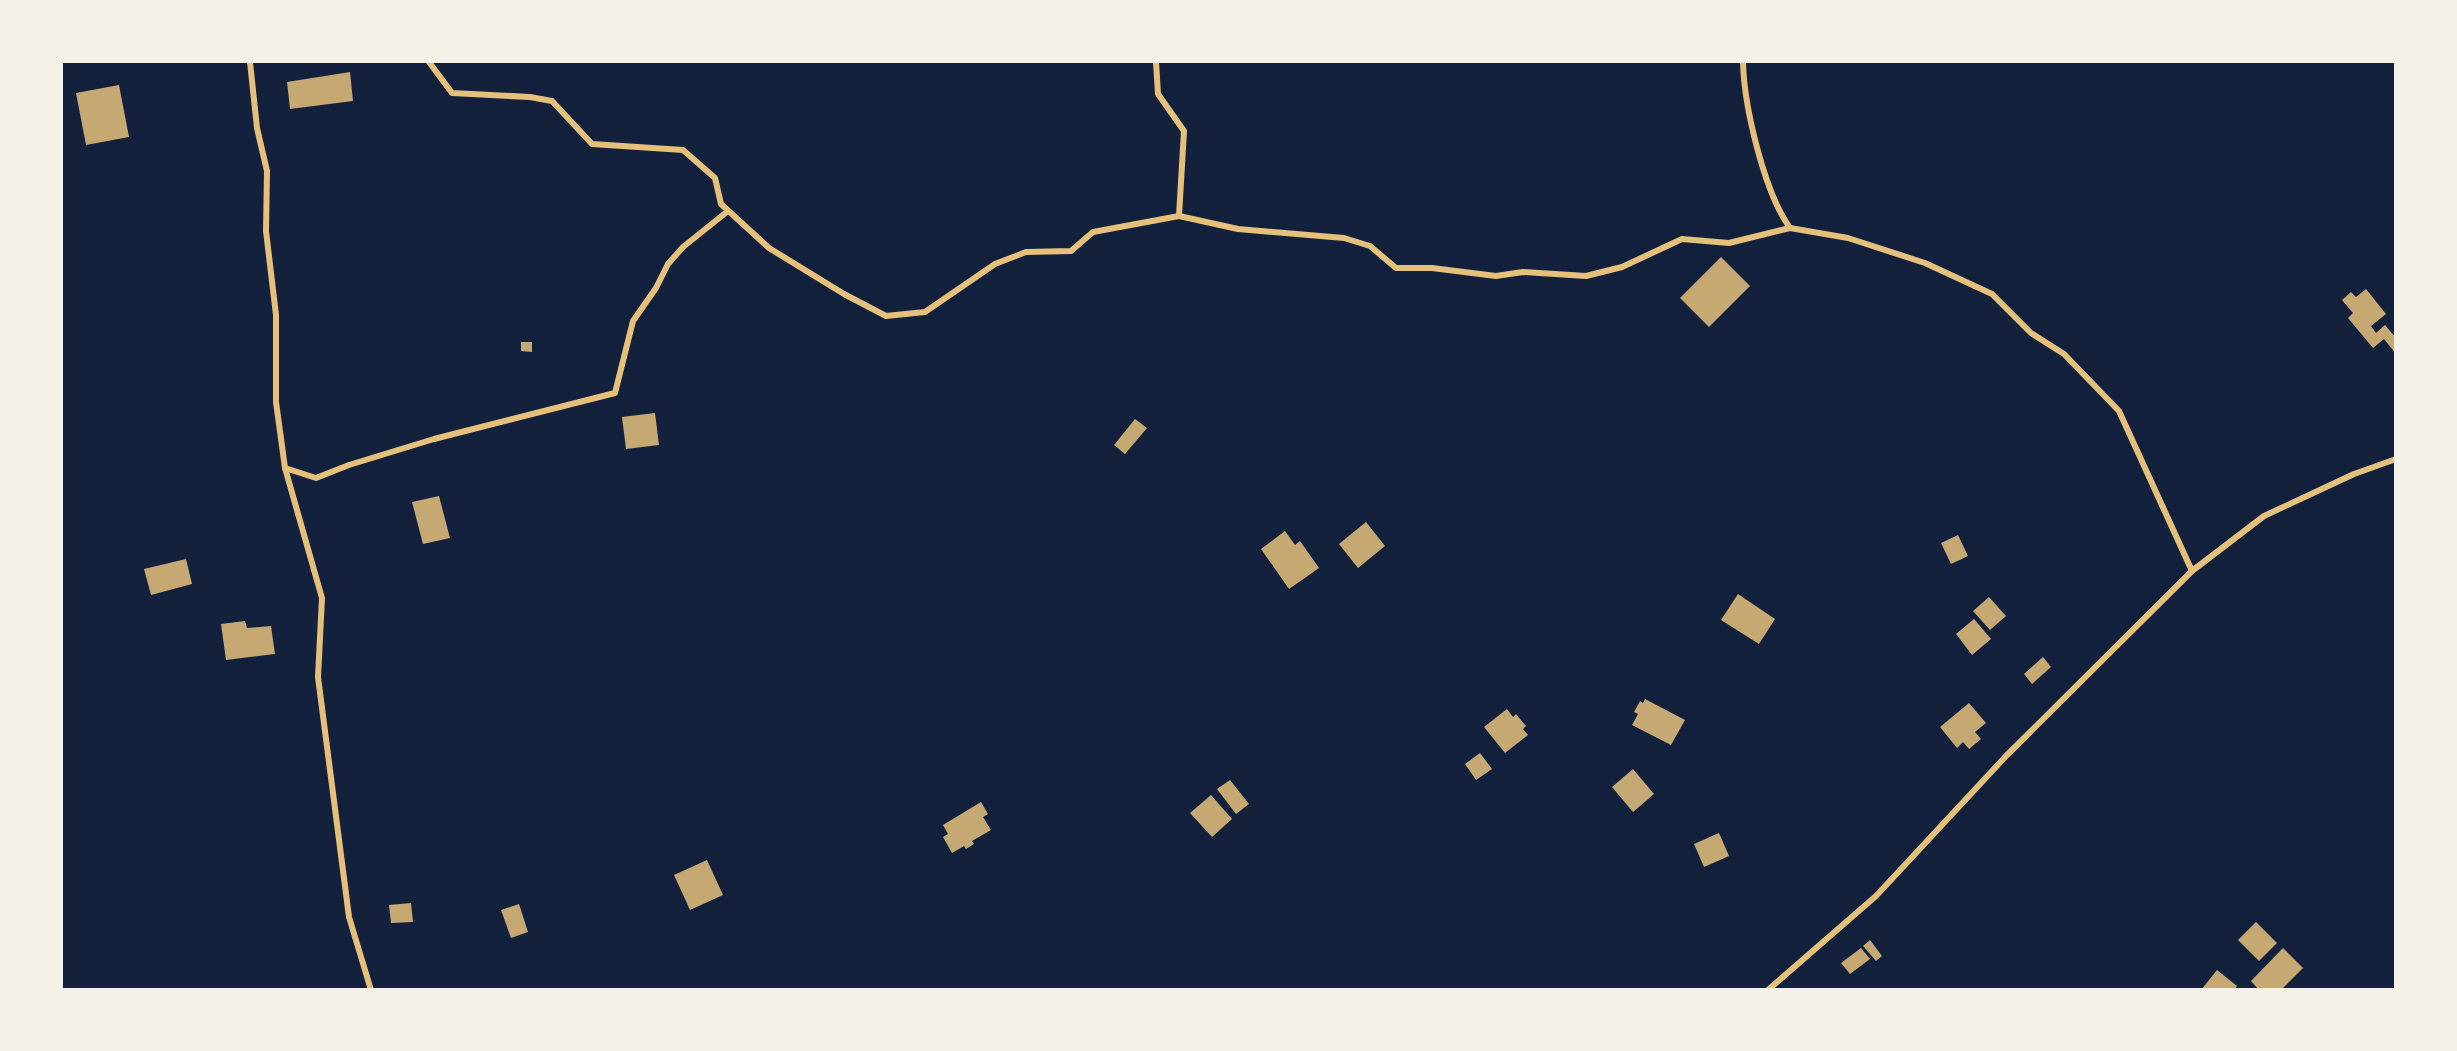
<svg xmlns="http://www.w3.org/2000/svg" width="2457" height="1051" font-family="'Sofia Sans Condensed',sans-serif">
<rect width="100%" height="100%" fill="#14213d"/>
<g fill="#c6a872">
<path d="M350,72L353,101L290,109L287,82Z"/>
<path d="M119,85L129,137L86,145L76,93Z"/>
<path d="M1721,257L1750,286L1709,327L1680,298Z"/>
<path d="M2366,289L2386,314L2371,326L2376,333L2385,325L2396,338V354L2384,339L2373,348L2348,318L2353,313L2342,300L2351,292L2356,297Z"/>
<path d="M521,342H532V352L521,351Z"/>
<path d="M655,413L659,445L626,449L622,417Z"/>
<path d="M1135,419L1147,428L1125,454L1114,445Z"/>
<path d="M439,496L450,538L423,544L412,502Z"/>
<path d="M1366,522L1385,546L1358,568L1339,544Z"/>
<path d="M1285,531L1295,545L1300,541L1319,568L1289,589L1261,549Z"/>
<path d="M1958,535L1968,556L1951,564L1941,543Z"/>
<path d="M186,559L192,584L151,595L144,569Z"/>
<path d="M1738,594L1775,619L1759,644L1721,620Z"/>
<path d="M1989,597L2006,616L1990,630L1973,611Z"/>
<path d="M1974,619L1991,639L1972,655L1956,634Z"/>
<path d="M245,621L247,628L271,626L275,654L226,660L221,624Z"/>
<path d="M2043,657L2051,667L2032,684L2024,674Z"/>
<path d="M1645,699L1685,720L1671,745L1632,725L1638,714L1634,712L1640,701L1643,703Z"/>
<path d="M1969,703L1986,723L1975,732L1981,739L1969,749L1963,742L1957,748L1940,727Z"/>
<path d="M1507,709L1513,717L1516,714L1526,726L1523,729L1528,735L1505,753L1484,727Z"/>
<path d="M1480,753L1492,769L1476,780L1465,764Z"/>
<path d="M1633,769L1654,794L1633,812L1612,787Z"/>
<path d="M1230,780L1249,804L1236,814L1217,789Z"/>
<path d="M1211,795L1232,819L1212,837L1190,813Z"/>
<path d="M981,802L988,814L983,817L991,830L972,841L974,844L966,849L964,846L952,853L943,837L948,834L943,825Z"/>
<path d="M1719,833L1729,856L1704,867L1694,844Z"/>
<path d="M707,860L723,895L690,910L674,875Z"/>
<path d="M411,903L413,922L391,923L389,905Z"/>
<path d="M519,904L528,932L511,938L501,910Z"/>
<path d="M2256,922L2277,943L2259,961L2238,940Z"/>
<path d="M1870,940L1882,956L1876,961L1863,946Z"/>
<path d="M1861,948L1870,959L1850,974L1841,963Z"/>
<path d="M2283,948L2303,968L2281,990H2259L2251,981Z"/>
<path d="M2217,970L2237,986L2234,990H2201Z"/>
</g>
<g fill="none" stroke-linecap="round" stroke-linejoin="round">
<g stroke="#e5c07b" stroke-width="6">
<path d="M250,62L257,128L267,171L266,231L276,315V402L285,468L322,598L318,677L349,917L371,990"/>
<path d="M429,62L452,93L530,97L552,101L592,144L683,150L715,178L721,204L769,248L844,294L886,316L925,312L995,264L1026,252L1071,251L1093,232L1179,216L1238,229L1344,238L1370,246L1396,268H1432L1496,276L1523,272L1586,276L1622,267L1682,239L1729,243L1790,228"/>
<path d="M1156,62L1158,94L1184,131L1179,216"/>
<path d="M1743,62C1744,106 1764,192 1790,228L1848,238L1925,263L1992,294L2031,333L2064,354L2119,411L2192,571"/>
<path d="M285,468L316,478L349,465L434,439L615,393L633,321L656,288L668,264L683,247L728,211"/>
<path d="M1768,990L1876,896L2007,755L2192,571L2264,516L2354,474L2396,459"/>
</g>
</g>
<rect width="2457" height="1051" fill="none" stroke="#f6f1e7" stroke-width="126"/>
</svg>
